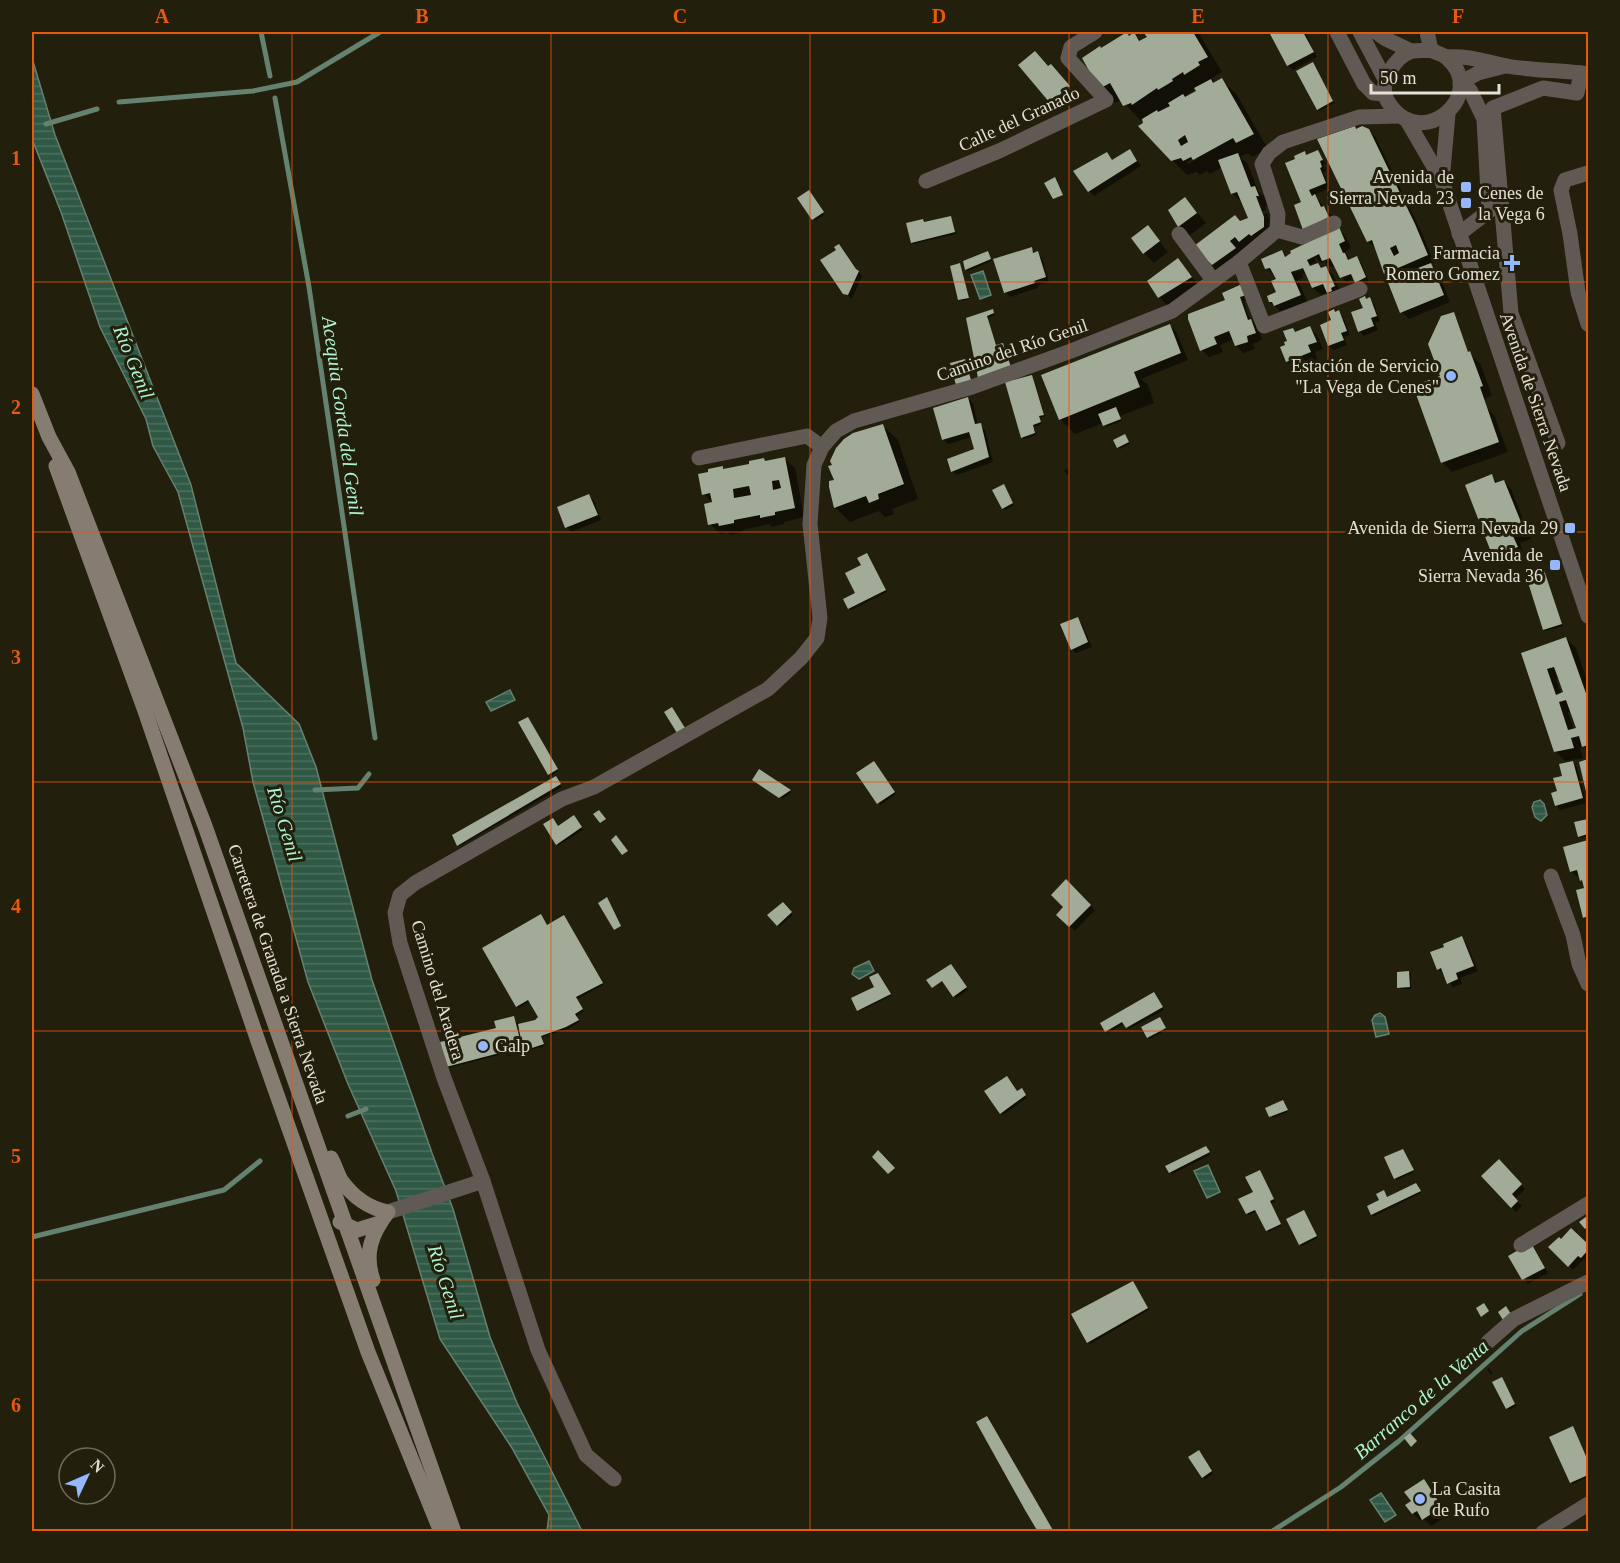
<svg xmlns="http://www.w3.org/2000/svg" width="1620" height="1563" font-family="'Times New Roman',serif">
<defs>
<pattern id="water-rules" width="6" height="5" patternUnits="userSpaceOnUse" patternTransform="scale(1.5)"><rect width="6" height="5" fill="#2f5845"/><path d="M0 2.5h6" fill="none" stroke="#4d705f"/></pattern>
</defs>
<rect width="100%" height="100%" fill="#231f0d"/>
<g fill="url(#water-rules)" stroke="#658170" stroke-width="1.5">
<path d="M32,58L55,135L191,485L236,663L299,724L316,767L372,980L432,1153L453,1209L490,1337L517,1403L582,1531H547L549,1515L512,1448L440,1339L396,1191L348,1084L308,982L253,782L243,728L178,492L153,446L146,419L100,327L61,212L32,139Z"/>
<path d="M983,271L991,295L980,299L971,275Z"/>
<path d="M510,690L515,700L491,711L486,702Z"/>
<path d="M1540,800L1544,804L1547,815L1541,821L1535,817L1532,807L1534,802Z"/>
<path d="M869,961L874,971L859,979L852,974L854,968Z"/>
<path d="M1380,1013L1385,1017L1389,1034L1376,1037L1372,1020L1375,1015Z"/>
<path d="M1208,1165L1220,1192L1207,1198L1194,1171Z"/>
<path d="M1381,1493L1396,1515L1385,1522L1370,1500Z"/>
</g>
<g fill="#0007" fill-rule="evenodd">
<path d="M1145,32H1198L1222,72L1212,78L1214,81L1212,82L1214,84L1222,80L1237,95L1268,149L1252,157L1248,153L1240,157L1248,164L1258,191L1265,197L1268,206H1265L1266,210L1252,215V218L1267,213L1271,223L1269,224L1271,234L1239,251L1245,258L1214,275L1204,265L1240,223L1251,219L1242,203L1232,193L1223,167L1210,174L1207,171L1200,175L1197,172L1187,175L1172,160L1144,124L1143,119L1140,120L1122,100L1115,103L1100,88L1101,50L1127,34L1130,37L1134,34L1142,42L1149,38ZM1197,88L1198,91L1185,99L1183,97ZM1195,157L1197,159L1188,164L1187,162Z"/>
<path d="M1270,32H1305L1317,57L1293,70L1288,65Z"/>
<path d="M1020,65L1053,68L1070,88L1053,103Z"/>
<path d="M1314,66L1334,103L1320,111L1318,109Z"/>
<path d="M1357,130H1368L1376,138L1422,233L1434,263L1430,264L1438,272L1450,302L1409,319L1402,312L1392,280L1385,273L1375,248L1368,241Z"/>
<path d="M1130,151L1141,166L1094,196L1089,191L1107,154L1113,161Z"/>
<path d="M1318,151L1326,164L1323,165L1326,171L1323,172L1330,188L1314,195L1331,215L1335,225L1303,202L1304,153L1307,156Z"/>
<path d="M810,194L824,215L815,221L799,199Z"/>
<path d="M1185,199L1206,223L1189,236L1179,226Z"/>
<path d="M950,217L956,234L914,244L912,243L923,220L925,222Z"/>
<path d="M1148,227L1168,252L1154,263L1144,253Z"/>
<path d="M1339,229L1346,237L1351,248L1345,252L1348,257L1350,260L1356,258L1361,262L1369,282L1361,287L1355,278L1346,282L1336,266L1331,267L1325,262L1321,263L1314,256L1316,262L1309,265L1310,267L1318,264L1323,269L1326,268L1333,275L1341,293L1335,299L1328,292L1321,295L1313,288L1307,273L1302,274L1303,278L1298,280L1308,303L1282,312L1278,309L1270,302L1278,292V279L1267,269L1282,252L1287,257ZM1331,256V259L1324,262L1322,259ZM1305,266V269L1295,272L1294,270Z"/>
<path d="M839,246L862,276L852,299L845,293Z"/>
<path d="M1031,249L1042,258L1049,282L1038,285V288L1010,297L1006,292Z"/>
<path d="M988,253L992,261L968,271L966,269Z"/>
<path d="M1178,260L1200,287L1169,307L1159,297Z"/>
<path d="M960,265L969,299L962,301L960,299Z"/>
<path d="M1242,286L1250,299L1244,302L1248,315L1258,328L1262,340L1253,344L1255,349L1243,353L1236,345L1234,339L1220,345L1223,352L1209,357L1202,350L1227,301Z"/>
<path d="M1365,298L1374,304L1380,321L1375,323L1378,330L1364,336L1359,331Z"/>
<path d="M993,311L995,315L987,318L997,346L1003,344L1005,346L1012,369L967,319Z"/>
<path d="M1338,312L1343,317L1350,335L1344,337L1347,345L1334,350L1329,346L1322,326L1333,321Z"/>
<path d="M1455,316L1468,353L1480,363L1492,396L1484,399L1486,407L1494,415L1508,452L1452,472L1442,462L1441,377Z"/>
<path d="M1170,325L1177,333L1188,360L1141,379L1148,385L1154,403L1120,416L1122,421L1106,427L1103,423L1075,434L1060,419Z"/>
<path d="M1310,328L1317,335L1323,349L1315,352L1317,359L1294,368L1287,361L1296,333Z"/>
<path d="M1032,376L1045,416L1040,418L1042,424L1034,427L1036,435L1024,439L1022,437Z"/>
<path d="M968,398L973,403L978,425H980L985,430L993,462L957,475L953,471L976,450L972,437L948,444L943,439Z"/>
<path d="M882,425L898,440L918,499L892,509L894,514L885,517L879,511L850,522L835,507L836,481Z"/>
<path d="M1125,436L1130,444L1120,449L1118,447Z"/>
<path d="M784,458L795,468L804,517L784,522V524L772,527L769,524L743,530V532L730,535L728,532L720,534L710,524L713,503L704,494L722,467L725,470L751,465L764,459L766,462Z"/>
<path d="M1067,469L1070,473L1067,475L1064,470Z"/>
<path d="M1491,476L1499,484L1504,481L1511,489L1531,539L1520,543L1524,555L1502,563L1495,556Z"/>
<path d="M1005,488L1014,505L1005,510L1003,508Z"/>
<path d="M589,496L594,501L601,520L571,532L567,527Z"/>
<path d="M867,555L887,592L851,610L849,608L857,593Z"/>
<path d="M1544,572L1563,626L1546,631L1544,630Z"/>
<path d="M1078,619L1082,624L1092,647L1076,653L1072,649Z"/>
<path d="M1566,638L1576,648L1588,684V751L1585,747L1580,748L1583,758L1565,761L1555,751L1523,654ZM1560,678L1565,693L1561,694L1556,679ZM1571,711L1578,729L1574,730L1568,712Z"/>
<path d="M529,720L558,771L551,776L549,774Z"/>
<path d="M1572,762L1577,767L1586,803L1560,810L1556,805L1558,792Z"/>
<path d="M876,765L896,794L880,805L858,773Z"/>
<path d="M759,771L790,791L791,793L782,799L755,782Z"/>
<path d="M557,780L562,787L460,846L458,845Z"/>
<path d="M575,819L583,830L559,845L558,844V827Z"/>
<path d="M1588,820V836L1581,838L1579,836Z"/>
<path d="M1588,841V921L1585,917V884L1580,875L1576,876L1571,872L1565,848Z"/>
<path d="M1066,881L1095,910L1075,931L1058,915L1065,907Z"/>
<path d="M783,904L793,915L779,927L769,916Z"/>
<path d="M565,919L603,985L577,999L584,1011L576,1016L579,1022L568,1029L542,1037L545,1046L508,1056L506,1053L449,1068L447,1066L513,1018L519,1025L536,1021L540,1017L531,1001L519,1008L517,1006L484,949Z"/>
<path d="M1462,938L1466,943L1478,971L1460,978L1462,984L1453,987L1439,969Z"/>
<path d="M953,967L968,990L956,998L945,982L934,989L950,978Z"/>
<path d="M1409,972L1411,974V989H1401L1399,987Z"/>
<path d="M879,977L891,996L860,1011L858,1010L876,987Z"/>
<path d="M1156,996L1164,1010L1129,1029L1125,1023L1108,1033L1106,1031Z"/>
<path d="M1162,1021L1166,1030L1150,1039L1148,1037Z"/>
<path d="M1023,1092L1027,1098L1003,1115L1001,1113Z"/>
<path d="M1285,1103L1288,1112L1273,1118L1267,1109Z"/>
<path d="M1208,1149L1210,1155L1172,1174L1170,1172Z"/>
<path d="M1403,1150L1414,1172L1397,1180L1396,1178Z"/>
<path d="M1499,1161L1525,1189L1515,1199L1522,1206L1516,1212L1483,1176Z"/>
<path d="M1261,1174L1275,1201L1271,1204L1281,1226L1269,1232L1257,1211L1249,1215L1240,1200L1255,1193Z"/>
<path d="M1418,1186L1421,1193L1374,1216L1372,1215L1369,1207L1381,1201L1384,1192L1388,1198Z"/>
<path d="M1306,1214L1318,1238L1302,1246L1300,1244Z"/>
<path d="M1571,1230L1588,1247V1259L1586,1262L1584,1259L1573,1270L1550,1247L1561,1241Z"/>
<path d="M1531,1245L1548,1273L1528,1284L1511,1257Z"/>
<path d="M1134,1285L1149,1310L1090,1344L1088,1342Z"/>
<path d="M1489,1368L1493,1374L1491,1375L1487,1369Z"/>
<path d="M1502,1379L1516,1406L1509,1410L1507,1408Z"/>
<path d="M1573,1428L1588,1461V1477L1573,1484L1551,1438Z"/>
<path d="M1201,1453L1213,1474L1205,1479L1203,1477Z"/>
<path d="M1423,1481L1431,1488L1448,1515L1431,1526L1423,1518L1420,1520L1413,1513V1502Z"/>
</g>
<g fill="none" stroke-linecap="round" stroke-linejoin="round">
<g stroke="#658170" stroke-width="5">
<path d="M261,32L270,76"/>
<path d="M275,98L309,287L375,738"/>
<path d="M119,102L253,91L297,82L380,32"/>
<path d="M46,124L97,109"/>
<path d="M315,790L358,788L369,774"/>
<path d="M348,1116L366,1109"/>
<path d="M32,1237L224,1190L260,1161"/>
<path d="M1271,1532L1341,1487L1399,1441L1522,1331L1580,1294"/>
</g>
</g>
<g fill="#a1ab97" fill-rule="evenodd">
<path d="M1127,32L1129,36L1134,32L1139,41L1147,37L1143,32H1193L1208,57L1198,62L1200,65L1184,75L1183,72L1172,79L1173,81L1158,90L1157,88L1132,105L1131,103L1123,106L1110,83L1099,89L1082,58L1100,46L1101,48Z"/>
<path d="M1269,32H1303L1314,52L1287,66Z"/>
<path d="M1035,51L1048,66L1051,64L1070,86L1050,103L1018,65Z"/>
<path d="M1313,62L1333,101L1317,110L1296,71Z"/>
<path d="M1222,78L1254,134L1236,143L1233,138L1193,160L1191,157L1183,161L1181,158L1171,161L1138,126L1143,123L1142,119L1157,110L1158,112L1170,106L1168,103L1183,94L1185,97L1196,91L1194,88L1211,79L1213,83ZM1185,135L1188,142L1181,146L1178,140Z"/>
<path d="M1355,126L1356,129L1362,126L1369,129L1415,224L1428,255L1384,274L1372,240L1367,242L1317,139ZM1396,245L1399,253L1394,256L1390,248Z"/>
<path d="M1130,149L1137,161L1088,192L1073,171L1107,152L1112,160Z"/>
<path d="M1318,150L1323,160L1320,161L1322,167L1320,168L1326,183L1309,190L1312,196L1315,194L1321,207L1324,206L1329,217L1303,230L1294,205L1301,202L1285,163L1295,159L1294,156L1305,151L1306,155Z"/>
<path d="M1238,153L1251,187L1255,186L1259,196H1256L1264,217V227L1251,236L1249,234L1239,242L1235,237L1230,241L1236,248L1212,265L1209,262L1203,266L1190,249L1235,215L1240,221L1248,218L1237,192L1231,194L1218,160Z"/>
<path d="M1055,177L1063,195L1053,199L1044,183Z"/>
<path d="M809,190L824,212L812,220L797,198Z"/>
<path d="M1185,197L1197,213L1178,227L1168,210Z"/>
<path d="M951,216L955,232L911,243L906,223L923,219L924,222Z"/>
<path d="M1148,225L1160,241L1143,254L1131,238Z"/>
<path d="M1339,227L1345,241L1339,244L1343,253H1345L1348,260L1357,256L1366,277L1355,283L1351,274L1340,278L1330,258L1322,261L1319,254L1307,260L1310,266L1318,263L1321,268L1326,266L1335,286L1331,288L1332,291L1327,293L1323,284L1312,288L1303,268L1291,272L1301,295L1274,306L1272,302H1269L1267,296L1276,292L1271,281L1276,279L1270,268L1265,269L1261,259L1282,250L1285,257L1291,253L1290,251Z"/>
<path d="M839,244L856,269L859,271L848,295L843,294L820,260L836,250L834,247Z"/>
<path d="M1032,247L1033,253L1038,251L1046,277L1034,281L1035,283L1004,293L993,259Z"/>
<path d="M988,251L991,259L965,270L963,261Z"/>
<path d="M1178,258L1192,277L1158,298L1147,281Z"/>
<path d="M960,263L969,298L958,300L950,266Z"/>
<path d="M1431,263L1444,295L1400,313L1387,280Z"/>
<path d="M1242,284L1246,295L1240,297L1248,320L1251,319L1256,333L1247,336L1248,342L1235,346L1229,331L1214,337L1217,344L1200,351L1188,319V314L1225,300L1222,293Z"/>
<path d="M1365,296L1366,299L1370,297L1377,316L1371,318L1374,326L1358,332L1351,312L1363,308L1359,299Z"/>
<path d="M993,309L994,313L987,316L996,345L1003,343L1011,367L978,378L966,318Z"/>
<path d="M1334,309L1335,312L1339,310L1347,331L1341,333L1344,340L1328,346L1320,325L1331,320L1328,312Z"/>
<path d="M1454,312L1468,352L1470,351L1483,386L1480,387L1499,442L1441,463L1413,386L1440,376L1428,344L1441,316Z"/>
<path d="M1170,324L1181,353L1134,372L1140,387L1059,420L1041,375Z"/>
<path d="M1310,326L1317,342L1308,345L1311,352L1286,362L1280,347L1285,345L1284,342L1287,341L1283,331L1293,328L1295,332Z"/>
<path d="M965,359L971,380L956,385L950,363Z"/>
<path d="M1032,375L1044,415L1039,416L1041,422L1033,425L1035,433L1021,438L1005,382Z"/>
<path d="M968,397L975,424L981,423L989,457L951,472L947,459L974,449L970,435L969,432L942,440L933,408Z"/>
<path d="M1116,407L1121,419L1103,426L1098,414Z"/>
<path d="M883,424L904,484L878,494L879,499L869,503L866,496L834,508L829,487V481L834,480L828,466L832,465L830,461L836,448L844,439L853,433Z"/>
<path d="M1125,434L1129,442L1117,448L1113,440Z"/>
<path d="M785,457L795,508L775,512V515L760,518V515L734,520V523L719,526L718,523L708,525L704,504L712,502L710,493L702,495L698,474L708,472V469L723,466V469L749,464V461L764,458L765,461ZM779,480L781,488L773,490L772,481ZM749,486L751,495L734,498L733,489Z"/>
<path d="M1492,474L1495,483L1504,480L1525,532L1513,536L1518,547L1493,557L1465,485Z"/>
<path d="M1004,484L1013,503L1002,509L992,490Z"/>
<path d="M589,494L598,515L565,528L557,507Z"/>
<path d="M867,553L886,590L848,609L843,599L855,593L845,573L861,565L857,558Z"/>
<path d="M1544,570L1562,624L1543,630L1526,576Z"/>
<path d="M1078,617L1088,642L1071,650L1060,624Z"/>
<path d="M1566,637L1588,699V745L1582,747L1579,736L1571,738L1574,748L1554,752L1521,653ZM1554,667L1563,692L1556,695L1547,669ZM1566,700L1576,728L1568,730L1559,702Z"/>
<path d="M672,707L685,728L677,733L664,712Z"/>
<path d="M528,717L558,769L548,775L518,722Z"/>
<path d="M1588,759V800L1579,762Z"/>
<path d="M874,761L895,792L877,804L856,773Z"/>
<path d="M1573,761L1583,798L1555,806L1551,793L1557,791L1553,778L1562,776L1559,764Z"/>
<path d="M759,769L791,790L779,798L752,780Z"/>
<path d="M556,776L561,784L457,846L452,835Z"/>
<path d="M599,810L606,819L600,823L593,814Z"/>
<path d="M574,815L582,827L556,845L543,824L553,818L558,826Z"/>
<path d="M1588,819V834L1578,837L1574,822Z"/>
<path d="M616,835L628,851L622,855L611,840Z"/>
<path d="M1588,840V916L1583,918L1576,890L1584,888L1582,880L1580,881L1577,870L1570,872L1563,847Z"/>
<path d="M1066,879L1091,905L1069,927L1056,915L1063,907L1051,895Z"/>
<path d="M607,897L621,926L614,930L598,903Z"/>
<path d="M783,902L792,912L777,926L767,915Z"/>
<path d="M541,914L547,925L564,915L603,983L576,997L583,1009L575,1014L579,1020L566,1027L541,1036L544,1044L523,1051L518,1024L535,1020L538,1017L528,1000L516,1007L482,948Z"/>
<path d="M1462,936L1474,966L1456,973L1458,979L1447,984L1441,968L1437,970L1430,952L1444,947L1443,944Z"/>
<path d="M951,964L967,987L953,997L942,981L932,988L926,980Z"/>
<path d="M1409,971L1410,987L1397,988V972Z"/>
<path d="M878,973L891,994L857,1011L851,998L874,987L869,977Z"/>
<path d="M1154,992L1163,1007L1126,1028L1122,1022L1105,1032L1100,1023Z"/>
<path d="M514,1016L522,1047L446,1067L440,1042L496,1028L494,1021Z"/>
<path d="M1160,1017L1166,1028L1147,1038L1141,1027Z"/>
<path d="M1007,1076L1017,1091L1022,1088L1026,1095L1000,1114L984,1091Z"/>
<path d="M1283,1100L1288,1110L1269,1117L1265,1108Z"/>
<path d="M1206,1146L1210,1152L1169,1173L1165,1166Z"/>
<path d="M1403,1149L1414,1170L1394,1179L1384,1157Z"/>
<path d="M878,1150L895,1168L888,1174L872,1157Z"/>
<path d="M1499,1159L1522,1184L1512,1194L1518,1201L1511,1208L1481,1176Z"/>
<path d="M1260,1170L1274,1199L1270,1201L1281,1224L1266,1231L1255,1210L1246,1214L1238,1199L1253,1192L1245,1177Z"/>
<path d="M1416,1183L1421,1191L1371,1215L1367,1206L1379,1200L1376,1194L1384,1190L1387,1197Z"/>
<path d="M1304,1210L1317,1236L1299,1245L1286,1219Z"/>
<path d="M1587,1216L1588,1226L1585,1229L1579,1222Z"/>
<path d="M1571,1228L1588,1244V1250L1581,1258L1578,1256L1568,1267L1548,1247L1559,1237L1561,1239Z"/>
<path d="M1531,1243L1545,1268L1522,1280L1508,1256Z"/>
<path d="M1133,1281L1148,1308L1087,1343L1071,1314Z"/>
<path d="M1484,1303L1489,1311L1481,1317L1476,1308Z"/>
<path d="M1506,1306L1511,1314L1503,1320L1498,1312Z"/>
<path d="M1502,1377L1515,1404L1506,1409L1492,1382Z"/>
<path d="M987,1416L1054,1532H1038L1025,1510L976,1422Z"/>
<path d="M1573,1426L1588,1461V1475L1570,1483L1549,1437Z"/>
<path d="M1410,1433L1417,1441L1411,1447L1404,1438Z"/>
<path d="M1199,1450L1212,1471L1202,1478L1188,1457Z"/>
<path d="M1424,1479L1442,1507L1422,1520L1417,1511L1412,1514L1405,1505L1411,1501L1404,1492Z"/>
</g>
<g fill="none" stroke-linecap="round" stroke-linejoin="round">
<path stroke="#615a54" stroke-width="15" d="M1427,32L1431,50"/>
<g stroke="#615a54" stroke-width="15">
<path d="M1337,32L1364,84L1373,93L1385,94"/>
<path d="M1446,57C1469,55 1486,62 1507,66C1534,71 1562,70 1588,74"/>
<path d="M1460,83L1478,73L1505,66"/>
<path d="M1588,173L1565,180L1561,190L1570,234L1578,292L1588,324"/>
<path d="M926,181L999,151L1106,100L1068,58L1071,47L1095,32"/>
<path d="M1277,230L1302,237L1334,223"/>
<path d="M1179,234L1213,280"/>
<path d="M1459,234L1489,211L1484,119L1470,90L1461,86"/>
<path d="M1239,262L1264,326L1360,289"/>
<path d="M1558,443L1511,313L1493,108L1543,88L1577,93L1581,73"/>
<path d="M699,458L807,436L822,447"/>
<path d="M1551,876L1573,935L1579,964L1588,984"/>
<path d="M483,1181L538,1350L586,1455L614,1479"/>
<path d="M1521,1245L1588,1204"/>
<path d="M1488,1342L1514,1319L1588,1282"/>
<path d="M1543,1532L1588,1504"/>
</g>
<g stroke="#615a54" stroke-width="15">
<path d="M1360,32L1386,81"/>
<path d="M1376,32L1386,39L1411,51"/>
<path d="M1431,50C1436,53 1443,54 1447,58C1490,95 1419,156 1387,100C1378,84 1395,56 1412,51C1418,50 1425,51 1431,50Z"/>
<path d="M1408,122L1442,181L1588,616"/>
<path d="M1442,181L1448,114"/>
<path d="M388,1212L483,1181L444,1078L400,943L395,913L400,895L415,883L562,799L594,787L768,689L801,658L817,638L820,618L810,524L814,465L822,447L836,431L854,421L972,387L1071,351L1172,311L1239,262L1277,230L1278,214L1262,164L1269,153L1283,142L1359,117L1399,116"/>
</g>
<g stroke="#877c72" stroke-width="15">
<path d="M32,394L49,437L68,472L205,826L454,1532"/>
<path d="M56,466L145,711L258,1041L368,1352L441,1532"/>
<path d="M331,1158C335,1165 337,1173 341,1180C353,1197 368,1208 388,1212C371,1234 364,1254 373,1280"/>
<path d="M340,1222L357,1230L380,1223"/>
</g>
</g>
<path fill="none" stroke="#e8590c" stroke-width="1.5" stroke-opacity="0.55" d="M292,32V1532M551,32V1532M810,32V1532M1069,32V1532M1328,32V1532M32,282H1588M32,532H1588M32,782H1588M32,1031H1588M32,1280H1588"/>
<g fill="#94b7fd" stroke="#231f0d" stroke-width="2">
<rect x="1460" y="181" width="12" height="12" rx="3"/>
<rect x="1460" y="197" width="12" height="12" rx="3"/>
<path d="M1509 254h6v6h6v6h-6v6h-6v-6h-6v-6h6z"/>
<circle cx="1451" cy="376" r="6"/>
<rect x="1564" y="522" width="12" height="12" rx="3"/>
<rect x="1549" y="559" width="12" height="12" rx="3"/>
<circle cx="483" cy="1046" r="6"/>
<circle cx="1420" cy="1499" r="6"/>
</g>
<g text-anchor="middle" dominant-baseline="central" stroke-width="6" stroke-linejoin="round" paint-order="stroke">
<g font-size="18" fill="#e3e0d5" stroke="#231f0d">
<text transform="translate(1019 119) rotate(-25)">Calle del Granado</text>
<text transform="translate(1012 350) rotate(-19)">Camino del Río Genil</text>
<text transform="translate(1536 402) rotate(71)">Avenida de Sierra Nevada</text>
<text transform="translate(278 974) rotate(71)">Carretera de Granada a Sierra Nevada</text>
<text transform="translate(438 990) rotate(73)">Camino del Aradera</text>
</g>
<g font-size="18" fill="#e3e0d5" stroke="#231f0d" text-anchor="end">
<text x="1454" y="177">Avenida de<tspan x="1454" dy="21">Sierra Nevada 23</tspan></text>
<text x="1478" y="193" text-anchor="start">Cenes de<tspan x="1478" dy="21">la Vega 6</tspan></text>
<text x="1500" y="253">Farmacia<tspan x="1500" dy="21">Romero Gomez</tspan></text>
<text x="1439" y="366">Estación de Servicio<tspan x="1439" dy="21">"La Vega de Cenes"</tspan></text>
<text x="1558" y="528">Avenida de Sierra Nevada 29</text>
<text x="1543" y="555">Avenida de<tspan x="1543" dy="21">Sierra Nevada 36</tspan></text>
<text x="495" y="1046" text-anchor="start">Galp</text>
<text x="1432" y="1489" text-anchor="start">La Casita<tspan x="1432" dy="21">de Rufo</tspan></text>
</g>
<g font-size="20" font-style="italic" fill="#adf5d2" stroke="#231f0d">
<text transform="translate(134 362) rotate(68)">Río Genil</text>
<text transform="translate(343 416) rotate(82)">Acequia Gorda del Genil</text>
<text transform="translate(285 824) rotate(73)">Río Genil</text>
<text transform="translate(446 1282) rotate(72)">Río Genil</text>
<text transform="translate(1421 1399) rotate(-41)">Barranco de la Venta</text>
</g>
</g>
<rect width="1620" height="1563" fill="none" stroke="#231f0d" stroke-width="66"/>
<g transform="translate(87 1476) rotate(46)"><circle r="28" fill="#231f0d" stroke="#706c5d" stroke-width="1.5"/>
<path d="M0-4.5L10 22L0 15L-10 22Z" fill="#94b7fd"/>
<text y="-9" font-size="16" font-weight="bold" text-anchor="middle" fill="#e3e0d5">N</text>
</g>
<path d="M1371 84v9h128v-9" fill="none" stroke="#e3e0d5" stroke-width="3"/>
<text x="1380" y="84" font-size="18" fill="#e3e0d5" stroke="#231f0d" stroke-width="4.5" paint-order="stroke">50 m</text>
<rect x="33" y="33" width="1554" height="1497" fill="none" stroke="#e8590c" stroke-width="2"/>
<g font-size="20" text-anchor="middle" font-weight="bold" fill="#e8590c">
<text x="162" y="23">A</text>
<text x="422" y="23">B</text>
<text x="680" y="23">C</text>
<text x="939" y="23">D</text>
<text x="1198" y="23">E</text>
<text x="1458" y="23">F</text>
<text x="16" y="165">1</text>
<text x="16" y="414">2</text>
<text x="16" y="664">3</text>
<text x="16" y="913">4</text>
<text x="16" y="1163">5</text>
<text x="16" y="1412">6</text>
</g>
</svg>
